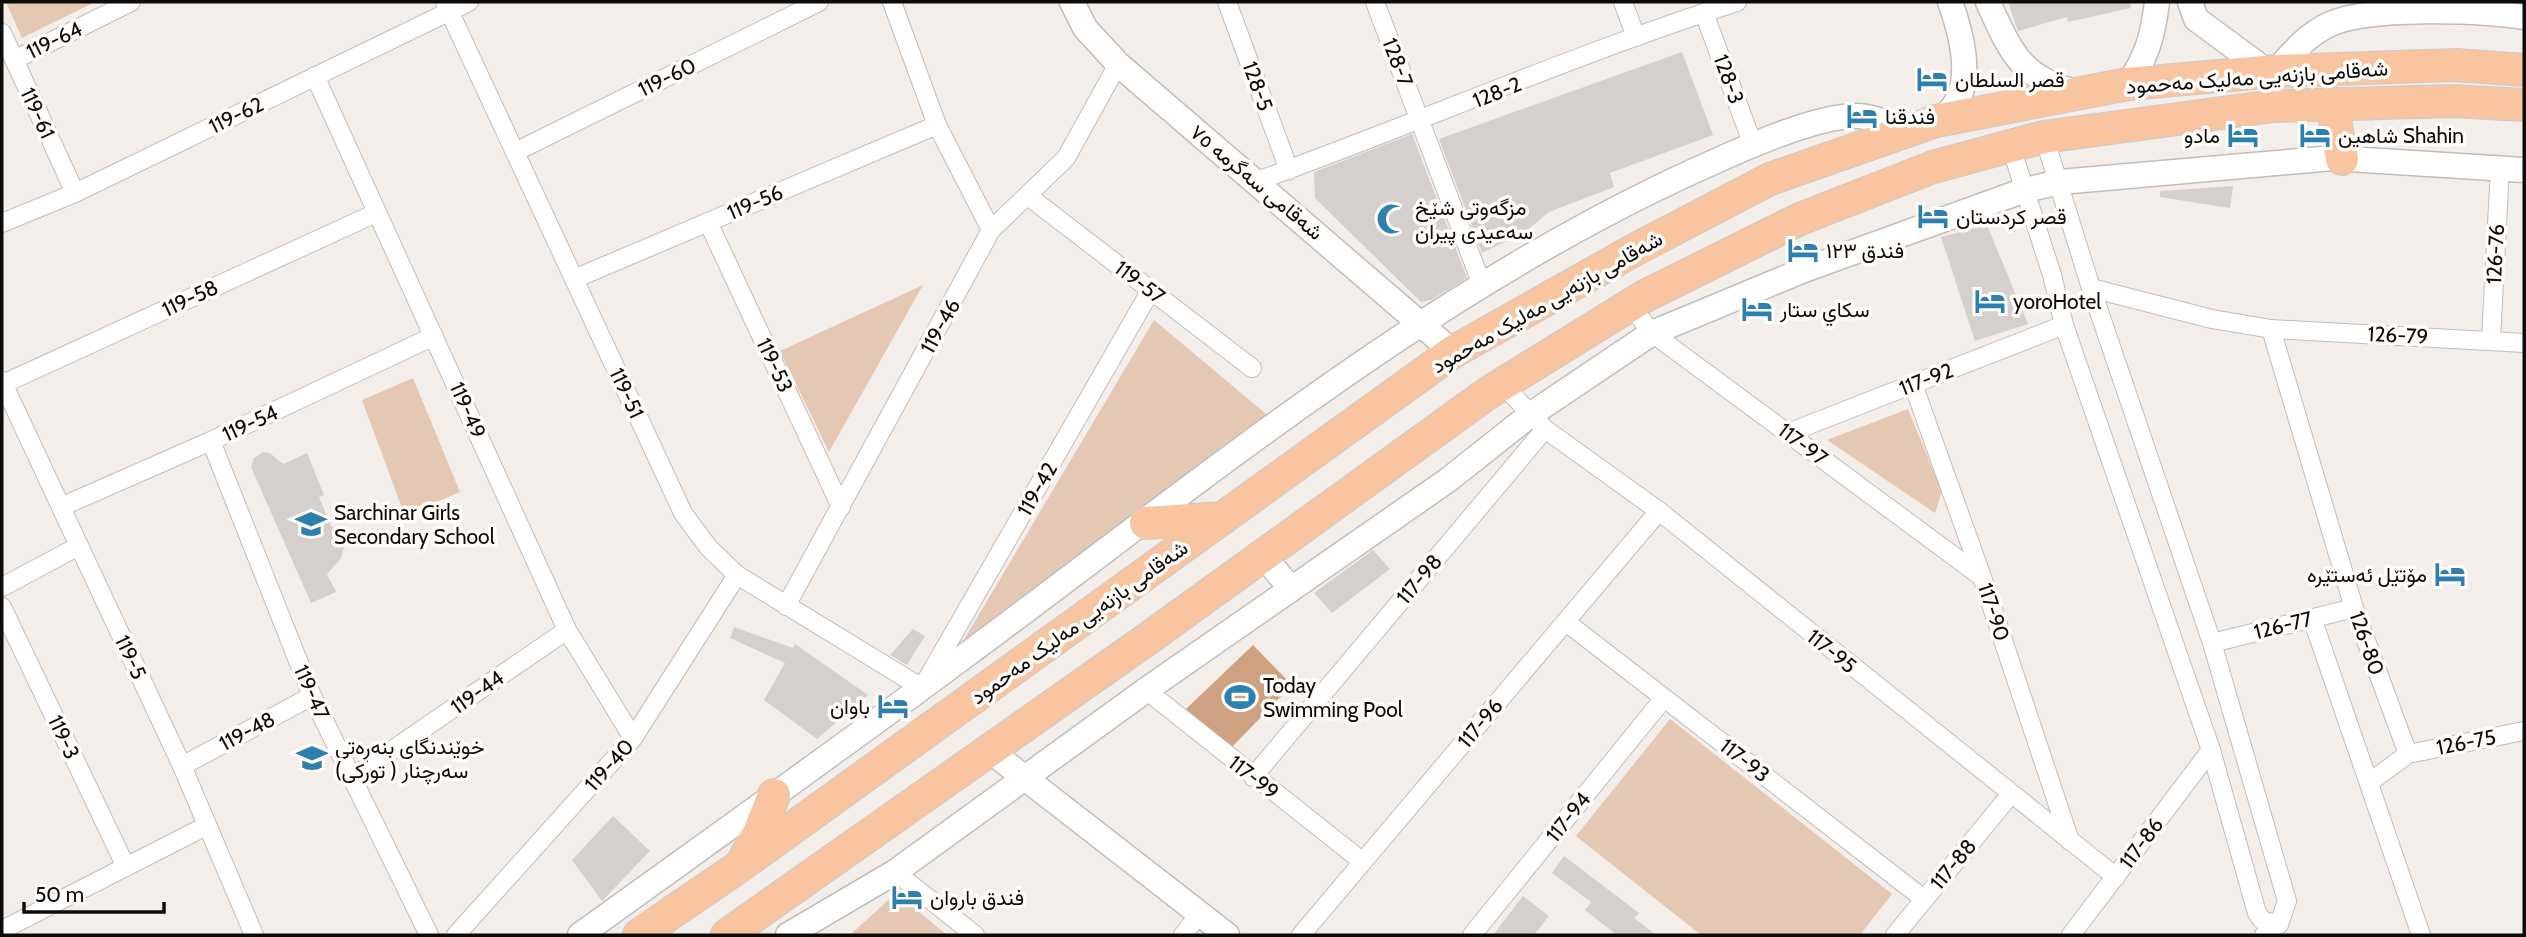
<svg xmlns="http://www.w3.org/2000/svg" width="2526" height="937" font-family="Cabin,Vazirmatn,sans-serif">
<rect width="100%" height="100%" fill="#f3eeea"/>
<g fill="#e5c8b4">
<path d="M6,2H95L22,38Z"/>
<path d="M923,285L829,452L780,351Z"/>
<path d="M1154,320L1271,418L962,643Z"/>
<path d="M413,378L460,492L405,516L362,400Z"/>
<path d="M1908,409L1942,492L1935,513L1827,440Z"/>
<path d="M1670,719L1892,894L1860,935H1701L1576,836Z"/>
<path d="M896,893L947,935H850Z"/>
</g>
<path fill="#cea281" d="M1253,645L1292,685L1230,749L1186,709Z"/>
<g fill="#d5d0cd">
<path d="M2008,2H2130L2131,8L2068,22L2067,17L2018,31Z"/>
<path d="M1682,52L1713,135L1610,173L1614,187L1549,212L1525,232L1482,253L1439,139Z"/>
<path d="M1412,134L1467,278L1431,300L1421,302L1315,198L1314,172Z"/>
<path d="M2233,186L2230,208L2160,197V191Z"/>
<path d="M1987,225L2028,324L1975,341L1941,237Z"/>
<path d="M263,452L270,453L283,464L307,453L324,495L319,497L331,526L340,531L345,543L341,558L327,574L336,592L311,603L251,467L254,458Z"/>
<path d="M1373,550L1390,569L1332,613L1314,593Z"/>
<path d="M734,627L793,648L795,644L868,695L817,739L764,700L785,663L730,638Z"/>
<path d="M913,629L925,636L907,665L890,655Z"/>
<path d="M613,816L650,851L602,901L572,860Z"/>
<path d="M1564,856L1639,913L1634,918L1656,935H1617L1585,910L1591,902L1552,873Z"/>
<path d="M1523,896L1549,916L1534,935H1493Z"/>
</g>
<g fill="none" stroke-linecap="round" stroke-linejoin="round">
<g stroke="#c2bdba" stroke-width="20">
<g id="street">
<path d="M445,2L683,513L708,547L737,575L922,688L1151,290"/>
<path d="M892,2L937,125L991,230"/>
<path d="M1227,2L1289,170"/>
<path d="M1375,2L1482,285"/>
<path d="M1623,2L1636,37"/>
<path d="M1704,13L1753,145"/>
<path d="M2,33L75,193"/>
<path d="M14,60L131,2"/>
<path d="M315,76L567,630L633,738"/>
<path d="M2044,137L2091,288L2212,643L2287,901L2279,924L2264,935"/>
<path d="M2010,144L2052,275L2064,325L2211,750L2257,913L2263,921L2279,924"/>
<path d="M515,152L819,2"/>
<path d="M1257,181C1418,123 1575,54 1737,2"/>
<path d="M1028,196L1252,368"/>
<path d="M708,222L841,507"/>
<path d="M2,223L75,193L469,2"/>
<path d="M574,279L937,125"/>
<path d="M2091,288L2212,319L2271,329L2524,343"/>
<path d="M1630,305L1652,333L1982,577"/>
<path d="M2271,329L2354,608L2408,754"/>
<path d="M2491,340L2500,167"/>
<path d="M2,381L182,766L254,935"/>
<path d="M3,384L376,213"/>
<path d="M1502,384L1545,429L1659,511L2116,877"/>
<path d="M1913,384L1982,577L2070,841"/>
<path d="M1788,433L2064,325"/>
<path d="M211,441L312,696L429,935"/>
<path d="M63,506L211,441L434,336"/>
<path d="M2,587L79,546"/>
<path d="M786,606L991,230L1066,158L1118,64"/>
<path d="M2,607L126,867"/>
<path d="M2312,618L2421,935"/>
<path d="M1566,622L1924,899"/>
<path d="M2212,643L2354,608"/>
<path d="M1146,690L1363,862"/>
<path d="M182,766L312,696"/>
<path d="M353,777L567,630"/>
<path d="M1253,777L1545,429"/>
<path d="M2370,782L2408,754L2524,731"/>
<path d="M895,872L975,935"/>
<path d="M2,930L206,826"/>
<path d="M456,935L633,738L737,575"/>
<path d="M1183,935L1200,913"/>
<path d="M1301,935L1659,511"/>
<path d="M1472,935L1664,698"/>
<path d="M1895,935L2011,794"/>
<path d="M2071,935L2211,750"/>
</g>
</g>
<g stroke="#c2bdba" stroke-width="27">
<g id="secondary">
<path d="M1072,2L1085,28L1118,64L1453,352"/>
<path d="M1988,2C2011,53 2022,80 2080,93"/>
<path d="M2190,2L2196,19L2268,72"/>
<path d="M2276,71C2292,53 2306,36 2328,25C2367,6 2481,10 2524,17"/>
<path d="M2128,84C2147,57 2153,35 2157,2"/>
<path d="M1936,121C1980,99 1963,38 1950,2"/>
<path d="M1262,554L1291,589"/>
<path d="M989,750L1227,935"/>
<path d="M580,935C706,844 833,754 958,661C1201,482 1438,283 1716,161C1751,145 1821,114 1859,116C1875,117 1889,124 1903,132"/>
<path d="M788,935L895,872L1146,690L1448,480L1530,415L1652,333L1804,270L2025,190L2060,182L2333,158L2524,170"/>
</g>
</g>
<g stroke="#cacac9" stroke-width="34">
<g id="highway">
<path d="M2332,103L2342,159"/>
<path d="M1146,523L1223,518"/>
<path d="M745,857L759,833L774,795"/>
<path d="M639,935L737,868L1453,352L1636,249L1770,179L1936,121L2128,84L2276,71L2456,65L2524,70"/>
<path d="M727,935L1146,640L1488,393L1645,296L1800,219L1933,167L2044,137L2274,106L2452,101L2524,105"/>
</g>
</g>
<use href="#street" stroke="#fff" stroke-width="18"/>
<use href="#secondary" stroke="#fff" stroke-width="24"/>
<use href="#highway" stroke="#f8c5a0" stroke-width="32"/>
</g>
<defs>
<g id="hotel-bare" transform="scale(2.415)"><path d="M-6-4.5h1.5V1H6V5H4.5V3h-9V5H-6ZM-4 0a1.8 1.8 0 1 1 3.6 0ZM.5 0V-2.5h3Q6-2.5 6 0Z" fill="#2b80b0" stroke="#fffcfa" stroke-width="2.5" paint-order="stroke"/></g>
<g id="mosque-bare" transform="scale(2.415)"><path d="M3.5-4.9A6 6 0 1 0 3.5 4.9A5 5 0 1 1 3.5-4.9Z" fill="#2b80b0" stroke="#fffcfa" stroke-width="2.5" paint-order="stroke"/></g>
<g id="school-bare" transform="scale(2.415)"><path d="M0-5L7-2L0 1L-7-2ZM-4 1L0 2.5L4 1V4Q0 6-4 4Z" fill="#2b80b0" stroke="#fffcfa" stroke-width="2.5" paint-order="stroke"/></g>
<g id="stadium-bare" transform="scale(2.415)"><path d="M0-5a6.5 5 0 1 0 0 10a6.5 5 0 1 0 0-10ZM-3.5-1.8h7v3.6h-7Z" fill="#2b80b0" stroke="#fffcfa" stroke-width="2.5" paint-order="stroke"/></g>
</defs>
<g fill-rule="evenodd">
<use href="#hotel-bare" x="1932" y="79"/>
<use href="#hotel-bare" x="1862" y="116"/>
<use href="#hotel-bare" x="2243" y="135"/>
<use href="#hotel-bare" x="2315" y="135"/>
<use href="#hotel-bare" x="1933" y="216"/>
<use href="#mosque-bare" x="1392" y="219"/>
<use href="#hotel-bare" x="1803" y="250"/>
<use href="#hotel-bare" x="1990" y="301"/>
<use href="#hotel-bare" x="1757" y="309"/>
<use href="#school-bare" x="311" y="524"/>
<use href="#hotel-bare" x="2450" y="574"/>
<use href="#stadium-bare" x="1240" y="697"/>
<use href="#hotel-bare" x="893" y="706"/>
<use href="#school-bare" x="312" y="758"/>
<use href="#hotel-bare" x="907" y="897"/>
</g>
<g text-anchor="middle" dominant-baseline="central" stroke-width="7" stroke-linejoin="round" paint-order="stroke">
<g font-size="21" fill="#0e0c0b" stroke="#fffcfa">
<text transform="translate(54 40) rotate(-26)">119-64</text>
<text transform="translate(1398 62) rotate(69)">128-7</text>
<text transform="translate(667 77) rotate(-26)">119-60</text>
<text transform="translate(2257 77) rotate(-4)">شەقامی بازنەیی مەلیک مەحمود</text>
<text transform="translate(1729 79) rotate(70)">128-3</text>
<text transform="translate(1258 86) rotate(70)">128-5</text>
<text transform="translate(1497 92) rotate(-22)">128-2</text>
<text transform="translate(38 113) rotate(65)">119-61</text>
<text transform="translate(236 115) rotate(-26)">119-62</text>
<text transform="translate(1257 182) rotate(40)">شەقامی سەگرمە ٧٥</text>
<text transform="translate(755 202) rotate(-23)">119-56</text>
<text transform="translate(2495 254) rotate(-87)">126-76</text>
<text transform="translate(1140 282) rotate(37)">119-57</text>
<text transform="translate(190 298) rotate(-25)">119-58</text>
<text transform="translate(1547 302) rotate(-30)">شەقامی بازنەیی مەلیک مەحمود</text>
<text transform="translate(940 326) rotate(-61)">119-46</text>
<text transform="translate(2398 335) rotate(3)">126-79</text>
<text transform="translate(775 365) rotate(65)">119-53</text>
<text transform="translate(1926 379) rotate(-21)">117-92</text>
<text transform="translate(627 393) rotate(65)">119-51</text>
<text transform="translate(468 410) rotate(66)">119-49</text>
<text transform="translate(250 423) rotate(-25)">119-54</text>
<text transform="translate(1803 444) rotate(37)">117-97</text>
<text transform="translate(1037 489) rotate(-60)">119-42</text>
<text transform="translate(1419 579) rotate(-50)">117-98</text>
<text transform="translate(1994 612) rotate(72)">117-90</text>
<text transform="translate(1079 622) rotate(-36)">شەقامی بازنەیی مەلیک مەحمود</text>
<text transform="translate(2283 625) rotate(-14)">126-77</text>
<text transform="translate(2367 643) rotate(71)">126-80</text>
<text transform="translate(1832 651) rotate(39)">117-95</text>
<text transform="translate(131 657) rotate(65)">119-5</text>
<text transform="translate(312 692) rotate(66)">119-47</text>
<text transform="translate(477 692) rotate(-35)">119-44</text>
<text transform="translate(1480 723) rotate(-50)">117-96</text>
<text transform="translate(247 731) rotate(-28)">119-48</text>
<text transform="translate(64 737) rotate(65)">119-3</text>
<text transform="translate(2466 742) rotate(-11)">126-75</text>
<text transform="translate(1745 760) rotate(38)">117-93</text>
<text transform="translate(609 765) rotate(-48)">119-40</text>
<text transform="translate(1254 777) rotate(38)">117-99</text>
<text transform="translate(1568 817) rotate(-51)">117-94</text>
<text transform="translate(2141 843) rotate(-53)">117-86</text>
<text transform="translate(1953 864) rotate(-50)">117-88</text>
</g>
<g font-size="21" fill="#0e0c0b" stroke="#fffcfa" text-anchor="start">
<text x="1955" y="79">قصر السلطان</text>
<text x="1885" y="116">فندقنا</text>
<text x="2220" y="135" text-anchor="end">مادو</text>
<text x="2338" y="135">شاهین Shahin</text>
<text x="1415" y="207">مزگەوتی شێخ<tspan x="1415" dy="24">سەعیدی پیران</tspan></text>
<text x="1956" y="216">قصر كردستان</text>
<text x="1826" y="250">فندق ١٢٣</text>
<text x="2013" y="301">yoroHotel</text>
<text x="1780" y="309">سكاي ستار</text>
<text x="334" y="512">Sarchinar Girls<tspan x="334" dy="24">Secondary School</tspan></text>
<text x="2427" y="574" text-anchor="end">مۆتێل ئەستێرە</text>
<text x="1263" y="685">Today<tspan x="1263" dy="24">Swimming Pool</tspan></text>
<text x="870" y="706" text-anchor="end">باوان</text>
<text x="335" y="746">خوێندنگای بنەڕەتی<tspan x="335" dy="24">سەرچنار ( تورکی)</tspan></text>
<text x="930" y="897">فندق باروان</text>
</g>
</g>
<rect width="2526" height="937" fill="none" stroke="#0e0c0b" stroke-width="7"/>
<path d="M24 902v10h140v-10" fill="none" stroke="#0e0c0b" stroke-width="3.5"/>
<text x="35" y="902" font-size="21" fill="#0e0c0b" stroke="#fffcfa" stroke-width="5" paint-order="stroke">50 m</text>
</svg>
